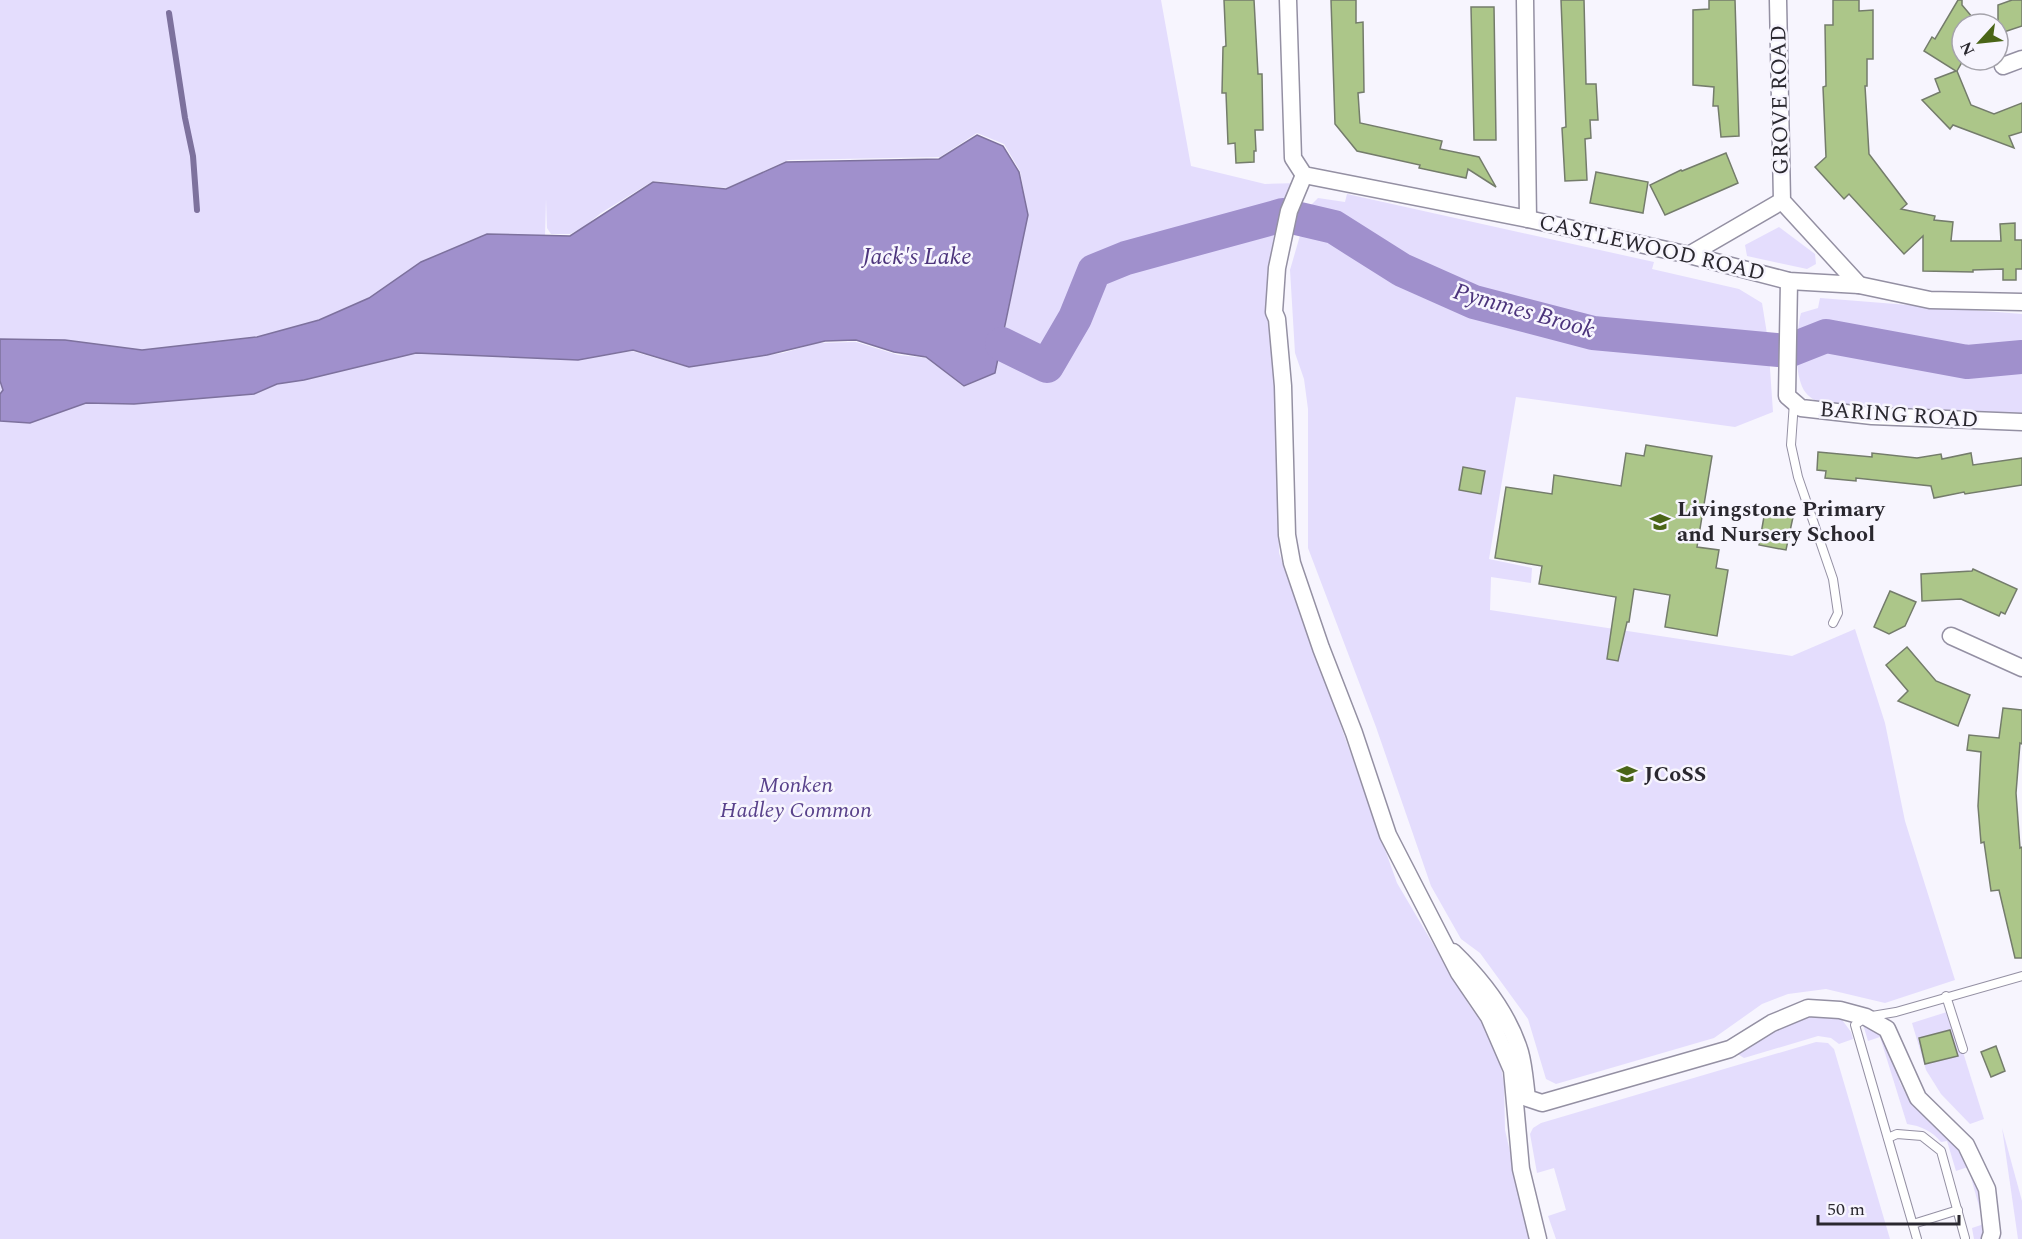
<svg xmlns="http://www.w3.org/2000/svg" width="2022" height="1239" font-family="Spectral,serif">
<rect width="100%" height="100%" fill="#f7f5fe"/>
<g fill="#e4ddfd" fill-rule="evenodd">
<path d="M0,0H1161L1191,166L1265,184L1300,183L1277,268L1279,553L1397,883L1469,1005L1487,1030L1498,1050L1504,1084L1505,1130L1530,1239H0ZM977,133L1004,144L1020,171L1028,215L996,372L964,387L927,358L898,355L856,342L817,343L783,353L683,366L632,351L577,360L530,269L545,236L546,199L547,228L551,234H570L584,227L601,213L653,181L727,188L788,160L940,157Z"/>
<path d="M1347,194L1654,262L1652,269L1739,289L1762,303L1768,340L1773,412L1735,427L1516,397L1489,559L1532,568L1531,583L1491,577L1490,610L1792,656L1855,629L1885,723L1905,821L1955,980L1885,1003L1826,989L1788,994L1762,1004L1714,1038L1556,1084L1546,1079L1528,1019L1480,953L1461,939L1431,886L1376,727L1308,548V409L1304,379L1295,353L1290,270L1308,208L1318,198L1345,202Z"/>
<path d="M1779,227L1815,254L1816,264L1807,269L1747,256L1745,245Z"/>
<path d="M1820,298L2022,314V416L1821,404C1816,401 1809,397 1806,393C1793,377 1796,332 1801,313L1818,308Z"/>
<path d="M1950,1011L1984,1119L1970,1124L1941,1094L1926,1070L1912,1023Z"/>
<path d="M1809,1013L1840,1017L1851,1032L1853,1039L1839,1044L1831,1038L1818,1036L1744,1058L1736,1053L1779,1026Z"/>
<path d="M1863,1024L1879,1031L1890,1046L1900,1083L1912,1105L1958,1147L1980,1186L1984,1206V1239H1974L1972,1228L1984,1224L1968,1167L1956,1171L1947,1141L1941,1142C1932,1131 1921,1126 1907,1124L1880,1037L1868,1041Z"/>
<path d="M1816,1042L1828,1043L1834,1049L1890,1239H1556L1548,1216L1566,1210L1554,1168L1537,1173L1530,1134L1533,1128L1541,1123Z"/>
<path d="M2002,1128L2022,1201V1239H2018Z"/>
</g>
<path fill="#a090cc" stroke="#7d719d" stroke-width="1.5" d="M977,135L1003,146L1019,172L1028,215L995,373L964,386L926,357L894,352L856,340L825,341L767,355L689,367L633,350L578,360L416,353L304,380L277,384L254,394L134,404L86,403L30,423L0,421V394L3,390L0,381V339L65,340L142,350L257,337L319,320L369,298L421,262L487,234L570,236L653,182L726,189L786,162L939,159Z"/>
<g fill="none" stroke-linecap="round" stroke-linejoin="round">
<path stroke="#7d719d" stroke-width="6" d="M169,13L185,118L193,156L197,210"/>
<path stroke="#a090cc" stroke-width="34" d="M1002,344L1047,366L1075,318L1094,271L1126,258L1283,215L1334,227L1402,270L1474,302L1593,333L1788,351L1826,336L1967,362L2022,357"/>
</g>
<g fill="#acc689" stroke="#747c6b" stroke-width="1.5">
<path d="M1224,0H1254L1258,74H1262L1263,130H1255L1256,151H1254V162L1236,163L1235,143L1228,144L1226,93H1222L1223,47L1226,46Z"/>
<path d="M1331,0H1356V23L1363,22L1364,92L1358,93L1360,123L1442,141L1440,149L1479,157L1496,187L1468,169L1466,178L1419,168L1420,165L1357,151L1335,124Z"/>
<path d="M1561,0H1584L1586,84H1596L1598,120H1590L1591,138L1585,139L1587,180L1565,181L1562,128L1566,127Z"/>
<path d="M1709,0H1735L1739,136L1721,137L1718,106H1713L1714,87L1693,85V10L1709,9Z"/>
<path d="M1833,0H1859V11L1873,10V59H1867V86H1865L1869,154L1907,204L1901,209L1935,216L1934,220L1953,222L1951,241H2001L2000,224L2015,223V240H2022V269H2016V280H2003V269L1973,270V272L1923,271V236L1904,254L1849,194L1844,199L1815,167L1826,157L1823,87L1826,86L1825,25H1833Z"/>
<path d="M1958,0H1962V5L1978,24H1962V62L1957,71L1971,105L1994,114L2022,103V132L2009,136L2014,148L1953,125L1950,129L1922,100L1940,92L1935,79L1956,71L1924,51L1932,37L1935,39Z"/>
<path d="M2012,0H2022V26L1998,34V5Z"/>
<path d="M1471,7H1494L1496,140H1474Z"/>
<path d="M1726,153L1738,183L1665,215L1650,185L1681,170L1682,171Z"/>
<path d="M1596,172L1648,182L1643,213L1590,203Z"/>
<path d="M1646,445L1712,456L1697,547L1719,550L1716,568L1728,570L1717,636L1665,627L1670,595L1634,589L1629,622H1627L1618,661L1607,659L1616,597L1539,584L1542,566L1495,558L1506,487L1552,494L1554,475L1621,486L1626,453L1644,456Z"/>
<path d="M1818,452L1872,457V453L1917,458L1941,454L1942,459L1971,453L1973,465L2022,458V485L1965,494L1964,492L1934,498L1931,486L1856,478V481L1825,478L1826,471L1817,470Z"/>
<path d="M1463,467L1485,471L1481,494L1459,490Z"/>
<path d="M1765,511L1793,517L1786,550L1759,545Z"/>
<path d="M1973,569L2017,589L2005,614L2001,612L1999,616L1961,599L1922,601L1921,574L1972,571Z"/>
<path d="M1890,591L1916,602L1905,626L1889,634L1874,627Z"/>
<path d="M1907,647L1936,681L1970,695L1958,726L1898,701L1908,691L1886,665Z"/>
<path d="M2003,708L2022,710V744L2020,743L2016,793L2020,848L2022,847V958H2015L1999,890L1991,891L1984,842L1981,843L1978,806L1981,752L1967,750L1969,735L1999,738Z"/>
<path d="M1950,1030L1958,1056L1925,1064L1919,1038Z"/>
<path d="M1996,1046L2005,1071L1991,1077L1981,1052Z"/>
</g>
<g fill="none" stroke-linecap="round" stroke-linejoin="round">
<g stroke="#9490a3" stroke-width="10">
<g id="service">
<path d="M1794,402L1791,445L1798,477L1833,579L1838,613L1833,623"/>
<path d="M1946,996L1963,1049"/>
<path d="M1888,1138L1897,1134L1922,1136L1941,1151L1965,1238"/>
<path d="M1913,1224L1958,1210"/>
<path d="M1917,1239L1855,1025L1866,1017L1896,1012L2022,976"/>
</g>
</g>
<g stroke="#9490a3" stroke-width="19">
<g id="minor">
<path d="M1288,0L1293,158L1304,175L1528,219L1689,255L1789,281L1859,285L1930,300L2022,302"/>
<path d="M1525,0L1528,219"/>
<path d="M1778,0L1782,201L1859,285"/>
<path d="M2003,66L2022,59"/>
<path d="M1304,175L1289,211L1277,268L1274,312L1277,319L1283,386L1287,535L1292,563L1321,648L1354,733L1388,835L1459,973L1489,1017L1512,1070L1521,1169L1538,1239"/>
<path d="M1689,255L1782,201"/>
<path d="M1789,281L1787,396L1801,408L1872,416L2022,422"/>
<path d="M1951,636L2022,668"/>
<path d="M1453,952C1482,980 1508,1013 1520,1052C1524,1066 1525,1083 1527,1098L1542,1103L1730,1049L1772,1023L1808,1008L1840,1010L1866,1017L1887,1029L1918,1098L1966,1145L1987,1189L1992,1233L1990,1239"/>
</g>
</g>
<use href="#service" stroke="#fff" stroke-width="8"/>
<use href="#minor" stroke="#fff" stroke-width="16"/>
</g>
<defs>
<g id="school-bare" transform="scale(1.62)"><path d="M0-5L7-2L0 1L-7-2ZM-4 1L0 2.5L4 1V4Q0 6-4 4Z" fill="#4a6517" stroke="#f7f5fe" stroke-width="2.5" paint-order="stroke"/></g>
</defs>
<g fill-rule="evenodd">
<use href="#school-bare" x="1660" y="522"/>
<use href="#school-bare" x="1627" y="774"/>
</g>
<g text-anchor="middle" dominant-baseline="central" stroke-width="5" stroke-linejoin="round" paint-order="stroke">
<g font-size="22" fill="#2a282f" stroke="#f7f5fe">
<text transform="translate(1780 100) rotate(-91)">GROVE ROAD</text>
<text transform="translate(1652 248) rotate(13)">CASTLEWOOD ROAD</text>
<text transform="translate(1899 415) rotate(4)">BARING ROAD</text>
</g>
<g font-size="22" font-weight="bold" fill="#2a282f" stroke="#f7f5fe" text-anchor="start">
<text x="1677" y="509">Livingstone Primary<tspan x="1677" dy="25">and Nursery School</tspan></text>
<text x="1644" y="774">JCoSS</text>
</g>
<g font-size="22" font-style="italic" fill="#59428b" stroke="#f7f5fe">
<text x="796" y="785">Monken<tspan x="796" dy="25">Hadley Common</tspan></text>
</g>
<g font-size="24" font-style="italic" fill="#4c347c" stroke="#f7f5fe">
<text x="917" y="257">Jack's Lake</text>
<text transform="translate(1524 311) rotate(16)">Pymmes Brook</text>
</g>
</g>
<g transform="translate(1980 42) rotate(243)"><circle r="28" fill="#f7f5fe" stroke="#a5a3ab" stroke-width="1.5"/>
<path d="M0-4.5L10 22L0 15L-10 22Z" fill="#4a6517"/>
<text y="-9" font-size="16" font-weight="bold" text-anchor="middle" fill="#2a282f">N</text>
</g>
<path d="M1818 1215v9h141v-9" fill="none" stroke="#2a282f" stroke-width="3"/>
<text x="1827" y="1215" font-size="18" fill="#2a282f" stroke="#f7f5fe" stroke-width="4.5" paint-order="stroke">50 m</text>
</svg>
